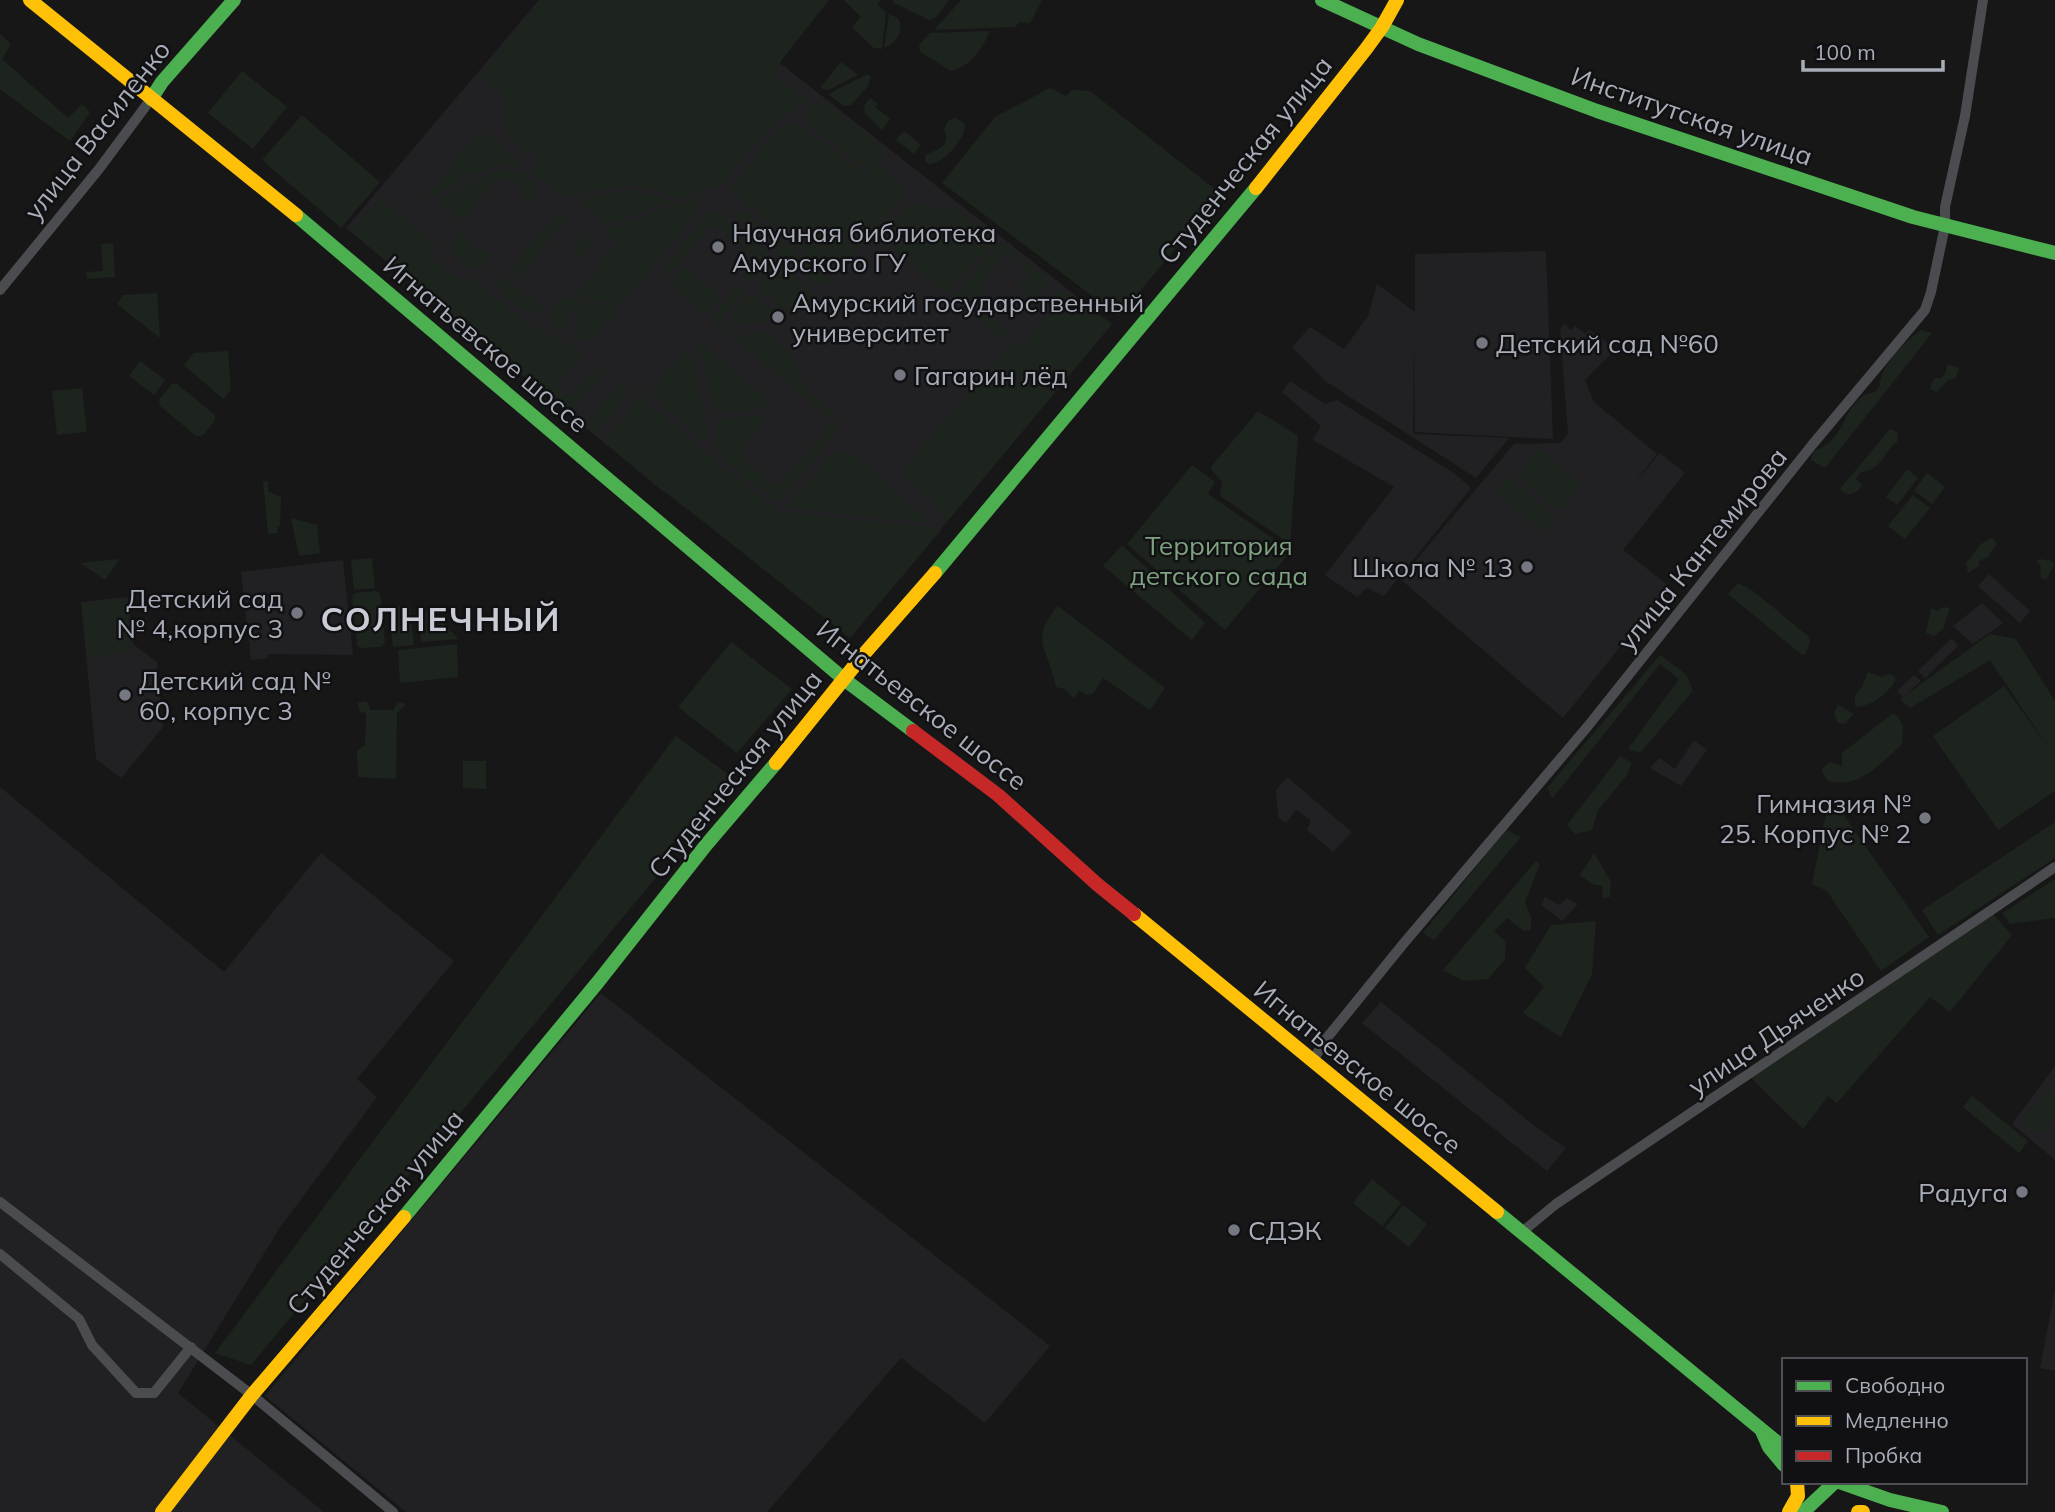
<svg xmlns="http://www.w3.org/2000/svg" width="2055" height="1512" font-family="Mulish,sans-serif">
<rect width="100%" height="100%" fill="#171717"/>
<g fill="#212123">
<path d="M539,0H812L780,63L1112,324L850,638L711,527L655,485L346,228Z"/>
<path d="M1546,251L1553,439L1415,432L1414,344L1413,434L1509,438L1476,478L1325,381L1292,347L1310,327L1344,349L1368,316L1377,284L1415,312V254Z"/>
<path d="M1564,324L1571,330L1575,326L1585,334L1590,330L1616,349L1585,380L1594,402L1657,454L1632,486L1660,453L1685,473L1623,550L1669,586L1563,718L1400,579L1514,444L1560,443L1568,434L1560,330Z"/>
<path d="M1290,381L1325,404L1337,400L1455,474L1471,488L1384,596L1367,588L1357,597L1325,575L1394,487L1313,440L1321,426L1282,392Z"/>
<path d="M343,560L353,655L268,654L267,658L251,660L241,572Z"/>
<path d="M1989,574L2030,611L2020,623L1978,586Z"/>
<path d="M128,597L133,644L157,662L163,727L121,778L96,759L81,602Z"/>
<path d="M1982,603L2003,623L1973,644L1953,626Z"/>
<path d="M1952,638L1958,646L1925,678L1918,671Z"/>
<path d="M1914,675L1921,681L1903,697L1897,691Z"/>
<path d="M1694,740L1707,750L1681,786L1650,768L1659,758L1675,769Z"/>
<path d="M1287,777L1352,832L1333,852L1307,830L1311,820L1296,810L1286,823L1278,817L1276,790Z"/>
<path d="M0,787L224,972L321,853L454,961L357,1079L377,1097L279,1229L178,1393L324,1512H0Z"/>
<path d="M1545,897L1559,905L1567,898L1578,904L1562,921L1541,905Z"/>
<path d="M601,993L1050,1346L985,1423L901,1358L767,1512H406L265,1396Z"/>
<path d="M1381,1002L1536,1127L1566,1148L1547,1171L1362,1023Z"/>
<path d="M2055,1066V1160L2012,1124Z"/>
<path d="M2055,1289V1371L2040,1368Z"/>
</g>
<g fill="#1d241e">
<path d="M541,0H829L780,62L775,75L807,102L776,120L721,184L679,199L632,184L563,197L554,191L553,184L541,181L533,174V167L542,159L537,152L522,151L510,140L504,95L480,76Z"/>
<path d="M844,0H881L877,4L886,13L882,49L874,48L852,27L861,17Z"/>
<path d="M893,0H949L935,18L929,20L894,3Z"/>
<path d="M961,0H1042L1030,23L1020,22L1015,27L934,30Z"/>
<path d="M889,14L898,18C905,31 896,43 884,48Z"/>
<path d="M990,31C982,49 970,67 951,71L920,52L919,45L930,33Z"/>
<path d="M0,34L11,44L2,59L68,118L82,104L90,112L70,141L0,89Z"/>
<path d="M841,62L858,75L828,90L820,88Z"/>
<path d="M242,71L287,107L253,149L208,113Z"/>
<path d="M868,74L871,77L868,86L851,105L844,106L828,94Z"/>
<path d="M1050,88L1066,96L1072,90L1090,91L1221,194L1119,316L942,183L995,117Z"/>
<path d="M870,98L878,104L875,107L890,119L882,130L865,114L864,106Z"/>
<path d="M817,102L830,107L887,151L876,165L907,189L901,197L807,124L805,113Z"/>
<path d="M302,115L380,182L341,228L262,160Z"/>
<path d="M955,118L965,124C966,138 944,164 929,164L925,161L926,155C939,148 951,147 944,129L948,121Z"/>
<path d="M796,123L897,197L899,202L839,272L830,274L732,190L733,184L780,128Z"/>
<path d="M904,131L921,145L914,154L896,140Z"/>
<path d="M484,132L515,157L518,162L516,166C484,160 454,186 425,199L473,139Z"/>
<path d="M501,169C515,170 531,176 536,191L528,201L524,198L526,190L510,177L493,184L462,220L437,199Z"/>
<path d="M631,189L673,201L607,225L577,200Z"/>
<path d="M702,195L693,218L621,305L575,296L617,244L608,237L606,230Z"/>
<path d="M380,200L437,245L429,257L458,278L468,277L528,323L578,348L580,353L579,359L555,386L569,398L599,366L606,372L568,414L351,231Z"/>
<path d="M915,203L931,207L953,208L993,235L994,239L993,244L948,291H942L882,238V234L908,206Z"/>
<path d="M728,210L747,212L830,279L821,284L815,283Z"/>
<path d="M714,212L723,216L768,253L770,256L769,263L751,284L745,278L759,260L712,223L665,280L666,266L706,216Z"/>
<path d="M557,213L566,220L518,279L514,276L512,267Z"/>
<path d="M583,229L594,241L581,258L573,251L585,236L580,232Z"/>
<path d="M459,233L480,250L487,252L491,257L481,269L471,268L452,253L451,245Z"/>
<path d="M113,243L115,277L87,279L86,272L103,271L101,244Z"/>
<path d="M997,244H1002L1046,277L1048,281L1030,306L1025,301L1030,295L1019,286L1030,273L1006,254L979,286L983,290L972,303L1009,333L1000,337L956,302L955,296Z"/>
<path d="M778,265L783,266L812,292V299L798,315H790L759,287L774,267Z"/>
<path d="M685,266L722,297L706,315L669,284Z"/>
<path d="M501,275L544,309L538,314C525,314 500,295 497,282Z"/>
<path d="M736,288L743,294L720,322L738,336L768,332L791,354L800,377L810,393L833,411L836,431L781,500L777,501C764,495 733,470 724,459C715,449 713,425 723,418L758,414L766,420L738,454L778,487L833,421L711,319Z"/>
<path d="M1058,290H1062L1112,324L947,522L938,505L900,473L1009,345L1013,342L1023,346L1058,303L1053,298Z"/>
<path d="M157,293L160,338L117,304L123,295Z"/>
<path d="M752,295L777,313L778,319L736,325L732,324L731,316L748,296Z"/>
<path d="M564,297L619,307L593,338L585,341L578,338V313L576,310L570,313L562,330L547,321Z"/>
<path d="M1921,330L1932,333L1825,468L1811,460L1813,452C1819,449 1827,445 1832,440C1848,424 1848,396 1875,392L1880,386C1879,367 1907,339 1921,330Z"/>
<path d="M699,341L770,401C760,411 725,415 713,409Z"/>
<path d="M228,351L231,390L223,399L184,365L194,353Z"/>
<path d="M684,354L689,355L694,359L707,435L705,438H701L649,393Z"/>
<path d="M140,361L165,380L154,395L129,376Z"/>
<path d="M1947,364L1959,368L1956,378L1948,380L1937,392L1930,389L1934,378H1941L1946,372Z"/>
<path d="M172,384H177L215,415V420L202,436H196L160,406L159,400Z"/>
<path d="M620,384L630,392L593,434L583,426Z"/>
<path d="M82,388L87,432L57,435L52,391Z"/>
<path d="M641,398L777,511L942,529L850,638L602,441Z"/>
<path d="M1258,411L1298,436L1290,544L1220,496L1222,482L1210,468Z"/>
<path d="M1890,429L1898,432L1897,442C1880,455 1885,467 1860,473L1856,479L1862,485C1857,494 1847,498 1840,489Z"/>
<path d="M1539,450L1581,484L1559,511L1517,476Z"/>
<path d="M846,451L855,456L932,524L787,507L831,456L838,452Z"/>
<path d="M1192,465L1215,482L1208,494L1291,551L1225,630L1127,544Z"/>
<path d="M1907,469L1918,478L1897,505L1886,497Z"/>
<path d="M1927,473L1945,487L1932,504L1914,491Z"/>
<path d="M1508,477L1557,517L1545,532L1495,492Z"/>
<path d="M268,481V491L281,497L280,526L277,527L278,533L268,534L263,482Z"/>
<path d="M1913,495L1930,508L1905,539L1888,526Z"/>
<path d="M291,518L317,525L320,553L299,556Z"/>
<path d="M1992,538L1997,544L1988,557L1979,561V566L1968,573L1966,563C1975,553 1979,542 1992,538Z"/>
<path d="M1122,545L1205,623L1192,640L1103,566Z"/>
<path d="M372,558L375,588L354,590L351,560Z"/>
<path d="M120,559L105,580L80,563Z"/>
<path d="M2040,559L2052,561L2054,565L2046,580L2040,577L2041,567L2036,560Z"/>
<path d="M1738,583L1753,591L1808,636L1810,642L1806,654L1802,655L1728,594Z"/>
<path d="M376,591L380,594L385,642L381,647L361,648L357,645L352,596L355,593Z"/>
<path d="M127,599L132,652L87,657L82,603Z"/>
<path d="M410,605L414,645L393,647L389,607Z"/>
<path d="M1058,606L1165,688L1150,710L1103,678L1094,693L1087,695L1079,691L1074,698L1064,689L1056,687C1049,649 1028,641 1058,606Z"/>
<path d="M1943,607L1950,608L1943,629L1934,636L1926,633L1931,608L1937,611Z"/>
<path d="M432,610L458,639L421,642L419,613Z"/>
<path d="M1990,634L2016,639L2055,701V791L1998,830L1933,736L2004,686L2048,747L1990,660L1910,708L1900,699Z"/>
<path d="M731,642L792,689L737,753L678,707Z"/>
<path d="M457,644L458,677L400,683L398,650Z"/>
<path d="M1660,655L1686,674L1693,691L1640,753L1628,749L1679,679L1660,664L1552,799L1547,788Z"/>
<path d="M1868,672L1881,677L1887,674L1893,675L1896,680C1888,693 1871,707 1856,707C1851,693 1861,693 1864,682C1866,679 1866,675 1868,672Z"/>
<path d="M364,701L368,703L370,710H393L398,702L406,704L397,713L396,779L358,777L357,751L365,745L366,713L360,712L357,703Z"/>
<path d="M1838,705L1854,714L1845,724L1838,723L1834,713Z"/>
<path d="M1892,714L1897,715L1903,726L1902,744C1881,763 1859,790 1828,781L1821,770L1830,762L1842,766V753Z"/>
<path d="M676,736L732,777L650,869L658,875L251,1365L215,1353Z"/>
<path d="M1620,756L1632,763L1627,775L1598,810L1592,830L1575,834L1567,825Z"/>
<path d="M463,761H486V789L463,788Z"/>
<path d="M1827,809L1840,810L1929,937L1881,971L1827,891L1812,884Z"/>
<path d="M2055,822V858L1938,935L1922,910Z"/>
<path d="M1506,830L1521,837L1434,940L1423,933Z"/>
<path d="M1594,853L1611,882L1610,897L1602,898L1603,886L1592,884L1580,875Z"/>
<path d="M1536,861L1540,864L1525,902L1531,917V930L1524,931L1507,918L1494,931L1506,942L1505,959L1488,979L1463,981L1443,970Z"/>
<path d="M2055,879V918L2010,924L2002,913Z"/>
<path d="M1990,911L2012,935L1950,1012L1930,997L1837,1103L1828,1096L1803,1129L1748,1075Z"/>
<path d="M1596,921L1592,974L1561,1037L1523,1013L1544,987L1525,968L1551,925Z"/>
<path d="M2052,1090L2055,1093V1117L2041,1133H2035L2026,1125L2025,1117L2047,1091Z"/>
<path d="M1972,1096L2028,1141L2019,1153L1963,1107Z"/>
<path d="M1372,1179L1401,1203L1382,1226L1353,1203Z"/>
<path d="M1403,1205L1427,1224L1409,1247L1385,1228Z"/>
</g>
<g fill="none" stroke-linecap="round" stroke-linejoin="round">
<g stroke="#4b4c50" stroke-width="10">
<path d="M0,290L99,169L151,99"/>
<path d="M1313,1060L1326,1039L1404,943L1588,726L1812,445L1925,310L1931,292L1945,226V207L1965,116L1983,0"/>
<path d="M0,1202L252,1395L393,1512"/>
<path d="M1522,1232L1556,1204L2055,867"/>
<path d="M0,1254L79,1319L92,1345L136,1393H154L191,1347"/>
</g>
<g stroke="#4caf50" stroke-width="14">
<path d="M1322,0L1418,44L1597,111L1913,217L2055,253"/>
<path d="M151,99L162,82L234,0"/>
<path d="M296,215L845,680L913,731"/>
<path d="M935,573L1256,188"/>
<path d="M1497,1212L1784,1448"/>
<path d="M404,1217L598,982L706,845L776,763"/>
<path d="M1762,1431L1769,1447L1784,1465"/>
<path d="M1839,1482L1890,1500L1942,1512"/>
<path d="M1803,1512L1835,1482"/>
</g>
<g stroke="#ffc107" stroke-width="14">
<path d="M30,0L296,215"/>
<path d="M1256,188L1366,49L1382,27L1397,0"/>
<path d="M776,763L864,654L935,573"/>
<path d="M1134,914L1497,1212"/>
<path d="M162,1512L252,1395L404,1217"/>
<path d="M1789,1512L1798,1496L1797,1482"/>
<path d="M1858,1512H1863"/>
</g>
<path stroke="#c62828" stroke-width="14" d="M913,731L998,795L1098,885L1134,914"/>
</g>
<g fill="#757880" stroke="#111113" stroke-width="2.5">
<circle cx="718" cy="247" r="7"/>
<circle cx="778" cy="317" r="7"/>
<circle cx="1482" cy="343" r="7"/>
<circle cx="900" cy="375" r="7"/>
<circle cx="1527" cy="567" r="7"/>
<circle cx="297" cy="613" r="7"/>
<circle cx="125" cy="695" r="7"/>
<circle cx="1925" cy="818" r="7"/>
<circle cx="2022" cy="1192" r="7"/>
<circle cx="1234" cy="1230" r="7"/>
</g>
<g text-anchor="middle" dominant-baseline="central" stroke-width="5" stroke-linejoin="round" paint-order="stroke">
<g font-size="26" fill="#a8adb8" stroke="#111113">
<text transform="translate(1692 116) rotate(19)">Институтская улица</text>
<text transform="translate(97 130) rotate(-52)">улица Василенко</text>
<text transform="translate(1245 160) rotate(-51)">Студенческая улица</text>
<text transform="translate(486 344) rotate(40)">Игнатьевское шоссе</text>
<text transform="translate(1702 549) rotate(-51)">улица Кантемирова</text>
<text transform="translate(922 705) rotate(38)">Игнатьевское шоссе</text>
<text transform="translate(735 774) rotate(-51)">Студенческая улица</text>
<text transform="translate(1776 1031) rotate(-34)">улица Дьяченко</text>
<text transform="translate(1358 1067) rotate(39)">Игнатьевское шоссе</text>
<text transform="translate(375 1212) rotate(-50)">Студенческая улица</text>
</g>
<g font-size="26" fill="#a8adb8" stroke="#111113" text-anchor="start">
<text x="732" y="232">Научная библиотека<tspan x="732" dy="30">Амурского ГУ</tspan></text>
<text x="792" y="302">Амурский государственный<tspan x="792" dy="30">университет</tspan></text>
<text x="1496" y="343">Детский сад №60</text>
<text x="914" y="375">Гагарин лёд</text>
<text x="1513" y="567" text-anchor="end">Школа № 13</text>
<text x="283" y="598" text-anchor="end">Детский сад<tspan x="283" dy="30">№ 4,корпус 3</tspan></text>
<text x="139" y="680">Детский сад №<tspan x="139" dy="30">60, корпус 3</tspan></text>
<text x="1911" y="803" text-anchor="end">Гимназия №<tspan x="1911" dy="30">25. Корпус № 2</tspan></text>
<text x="2008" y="1192" text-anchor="end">Радуга</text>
<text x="1248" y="1230">СДЭК</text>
</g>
<g font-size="26" fill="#7fa381" stroke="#111113">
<text x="1219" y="545">Территория<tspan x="1219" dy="30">детского сада</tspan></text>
</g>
<g font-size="33" font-weight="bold" letter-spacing="2" fill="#c9ccd4" stroke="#111113">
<text x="441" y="618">СОЛНЕЧНЫЙ</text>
</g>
</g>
<rect x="1782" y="1358" width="245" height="126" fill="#111113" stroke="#4d4f55" stroke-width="2"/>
<rect x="1796" y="1381" width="35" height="10" fill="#4caf50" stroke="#4d4f55" stroke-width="2"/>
<text x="1845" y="1393" font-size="21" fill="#a8adb8">Свободно</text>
<rect x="1796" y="1416" width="35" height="10" fill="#ffc107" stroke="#4d4f55" stroke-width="2"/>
<text x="1845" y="1428" font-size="21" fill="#a8adb8">Медленно</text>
<rect x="1796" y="1451" width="35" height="10" fill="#c62828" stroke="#4d4f55" stroke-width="2"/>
<text x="1845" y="1463" font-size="21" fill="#a8adb8">Пробка</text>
<path d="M1803 60v10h140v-10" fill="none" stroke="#a8adb8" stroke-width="3.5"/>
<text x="1814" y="60" font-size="21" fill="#a8adb8" stroke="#111113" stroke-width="5" paint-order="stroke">100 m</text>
</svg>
